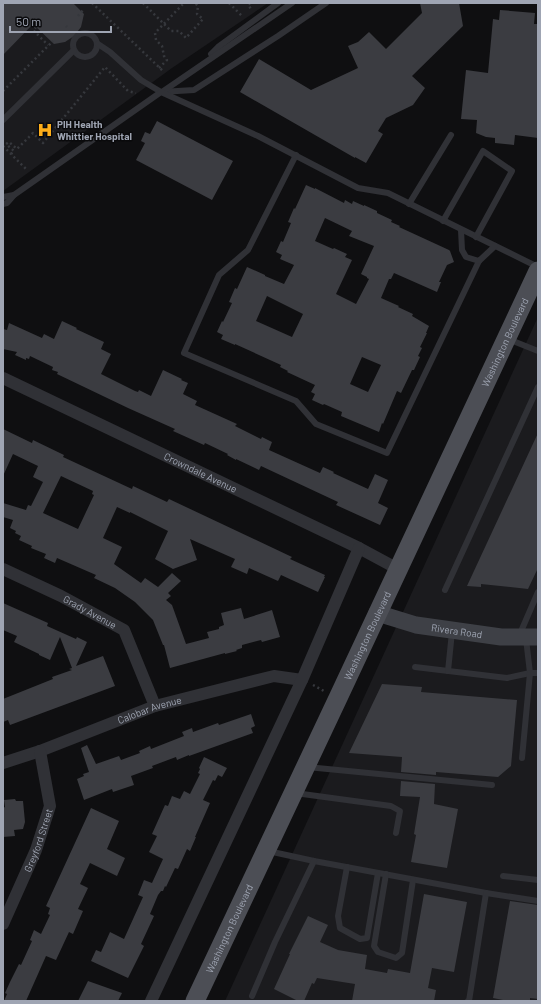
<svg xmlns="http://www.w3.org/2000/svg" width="541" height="1004" font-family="Barlow,sans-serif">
<rect width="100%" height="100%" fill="#0f0f11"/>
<g fill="#1b1b1e">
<path d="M3,3H268L172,68L3,191Z"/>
<path d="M538,317V1001H225Z"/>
</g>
<g fill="#3b3c41" fill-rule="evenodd">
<path d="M3,3H73L84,14L81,27L74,36L65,42L54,44L33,24L3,55Z"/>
<path d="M420,3H459L463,26L412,76L425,88L413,105L386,118L378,131L383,134L366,163L355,157V158L240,92L259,59L311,90L358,68L348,46L358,42L369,32L386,49L422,13Z"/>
<path d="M500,10L535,13L534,24H538V138L515,135L514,145L495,143V138L486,137L476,133L477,120L461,119L466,70L488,73L493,19L499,20Z"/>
<path d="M157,121L233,161L212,200L136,160L145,143L141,141L145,132L150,134Z"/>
<path d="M306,185L315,189V188L344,203L345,200L352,204L353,201L364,206V205L377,211V213L392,220L391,222L400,226L399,227L449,250L450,251L454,262L447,265L439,282H441L437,292L394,273L391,279H389L381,298L399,306L398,307L413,314L412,316L429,326L426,333H427L420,347L422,348L418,356L420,357L414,370H412L401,393L397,391L383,424L382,423L379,432L341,416L342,412L324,404L323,405L312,400L315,394L311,392L315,385L287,372L288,371L280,367L281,365L235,344V345L221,339L223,335L217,332L222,321L223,322L232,303L229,302L235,288L237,289L247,267L265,275V276L284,284L294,265L280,259L282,255L276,252L281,241L283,242L291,223L288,222L294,208L295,209ZM325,218L352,231L349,236L374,246L361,274L367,277V278L369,279L356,304L336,294L352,260L345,257L347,254L334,248L333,249L315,241ZM267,296L303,314L292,337L256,321ZM362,357L381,365L368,392L350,384Z"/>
<path d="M62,321L77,328L76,329L104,342L101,349L111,354L101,374L135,391L138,392L139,390L151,396L163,370L182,379L181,380L188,383L183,394L197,401L195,405L237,424L235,426L261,439L262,437L272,442L269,450L320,473L323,467L334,472L333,473L368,489L375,474L388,480L378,503L388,508L380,525L336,505L338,502L261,466L259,470L236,459V460L227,455L228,454L205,443L204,445L173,431L175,429L128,408L57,374L58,372L52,370L53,367L30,356L29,359L26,358V360L15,355L17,352L3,349V329L7,330L9,323L42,338L44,334L54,339Z"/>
<path d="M3,429L32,443L33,440L64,455L63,457L132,489L133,486L167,502L169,499L292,557L290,559L325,575L324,577H325L318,592L281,575L278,581L249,568L247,574L231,567L235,559L190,539L197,560L173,569L155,559L168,531L130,512V513L117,507L103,538L122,547L114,564L141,583L145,578L158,587L172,573L181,581L168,593L171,596L166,600L172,605L186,644L209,638L207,632L219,629V627L224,625L221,613L241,608L244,619L272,610L280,637L262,642L261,640L242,645V648L236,650L237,651L225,654V653L170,668L164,645H163L153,620L135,602L115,588L94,578L96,575L57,558L55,563L44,558L46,554L31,548L32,546L19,540L21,536L15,533L16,531L10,528L13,520L3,517V503L26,510L28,505L31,506L43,482L33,477L38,466L13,454L3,476ZM61,476L93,491L92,494L94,495L78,529L43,513Z"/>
<path d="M538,433V568L528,589L481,584V587L467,586Z"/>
<path d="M3,603L48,623L47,626L76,639L77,637L87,642L76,666L103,656L115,686L10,725L8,720L3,722V699L53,679L52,677L72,670L69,669L72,668L60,637L50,660L39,655V654L14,642L17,636L3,630Z"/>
<path d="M382,684L422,687L421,692L517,700L511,766L498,777L436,772V775L401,772L402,757L349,753Z"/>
<path d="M251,714L255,726L251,728L253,733L189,756V755L177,760L176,757L152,766L153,768L131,776L134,785L113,792L112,789L84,800L77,779L84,776L83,774L89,772L81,748L87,745L96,764L119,756L121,760L140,753L139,751L150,746L151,749L184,736L182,732L192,728L193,732L218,723L219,725Z"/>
<path d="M204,757L227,768L222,777L218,775L215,781L213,780L203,800L210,803L195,837H196L190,851L187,849L178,869L175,868L166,887L165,886L163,891H161L158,895L150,914L154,916L141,944L144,946L128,978L91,961L96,950L101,952L110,932L124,939L143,897L138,895L144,880L152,883L163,859L149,852L157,836L152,834L165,805L168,806L172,796L180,799L184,791L190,794L200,774L198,773L200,769L199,768Z"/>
<path d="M401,781L435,784L434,804L458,809L447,868L411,862L416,835L414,834L420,797L400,796Z"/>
<path d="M15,799L16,801H23L25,822L23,829L14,830L15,836L3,837V808L5,807L4,800Z"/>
<path d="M91,808L119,821L107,849L125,858L117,876L90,863L80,884L88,888L78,909L83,911L73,934L69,932L56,960L46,956L26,1001H4L7,994L5,993L10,982L19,964L21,965L32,941L30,940L34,930L41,934L50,915L48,914L50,908L46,906Z"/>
<path d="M424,894L467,902L454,972L432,968L428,988L436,990L434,1001H352L355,984L317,978L314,984L312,983L304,1001H298L274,989L290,954H289L308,916L328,925L320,942L338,950L367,955L365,969L387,973L388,969L410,973Z"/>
<path d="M510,901L538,905V999L530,998V1001H508L493,998Z"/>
<path d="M88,981L122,993L118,1001H78Z"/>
</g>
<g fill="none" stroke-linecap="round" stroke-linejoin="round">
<g stroke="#36383d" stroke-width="2.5" stroke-dasharray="2 3" stroke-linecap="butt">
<path d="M92,3L164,72"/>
<path d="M143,3L171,31H179L186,38L203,19L197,14L198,6L195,3"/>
<path d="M229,3L243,17"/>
<path d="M250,3L248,5L252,10"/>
<path d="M78,16L84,9"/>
<path d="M66,26L67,27"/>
<path d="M36,27L33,30L48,45"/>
<path d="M159,68L167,60L164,56L162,46L156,40L155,33L184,3"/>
<path d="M3,91L53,41"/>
<path d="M3,146L27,170"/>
<path d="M11,154L14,151L6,144L9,142L17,149L33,133L43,143L105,67L128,91L136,93"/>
<path d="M313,685L324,691"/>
</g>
<g stroke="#303136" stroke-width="6">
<circle cx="85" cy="45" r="12"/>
<path d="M98,44L110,52L141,80L161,92L194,90L278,36L326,3"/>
<path d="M211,54L218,47L278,3"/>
<path d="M162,92L292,3"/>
<path d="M3,120L74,50"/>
<path d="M296,155L248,250L219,275L184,353L296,401L316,424L387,453L479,261"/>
<path d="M3,197L14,195"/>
<path d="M3,204L7,203L14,195L161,92L258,136L358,188L388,193L538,267"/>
<path d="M409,204L451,135"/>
<path d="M443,221L483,151L512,171L476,237"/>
<path d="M461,230L462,250L466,257L479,261L495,246"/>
<path d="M508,339L538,351"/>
<path d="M445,590L538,387"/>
<path d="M519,636L538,592"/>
<path d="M415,667L507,678L530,673L526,639"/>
<path d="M448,671L452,632"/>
<path d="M522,758L530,673H538"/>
<path d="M307,767L492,785"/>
<path d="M295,793L391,806L400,811L396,833"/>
<path d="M268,851L314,861L486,893L469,1001H468"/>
<path d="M347,867L338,916L340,928L360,939L367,938L378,873"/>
<path d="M386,874L374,946L378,952L396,958L402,953L413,880"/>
<path d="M503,876L538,880"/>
<path d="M486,893L538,901"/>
<path d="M252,996L275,942L314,861"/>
</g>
<g stroke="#303136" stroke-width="12">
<path id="s1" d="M3,378L359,548L398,569"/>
<path id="s2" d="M3,569L61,596L124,630L155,706"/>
<path id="s3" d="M3,763L40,751L155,706L274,676L302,680"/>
<path id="s4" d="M3,924L36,850L50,806L40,751"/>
<path d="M151,1001L302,680L359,548"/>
</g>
<path stroke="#3e4046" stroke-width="17" id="s5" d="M377,613L416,625L501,637H538"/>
<path stroke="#4c4e55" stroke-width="19" id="s6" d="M195,1001L338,698L538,271"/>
</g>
<defs>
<g id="hospital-bare" transform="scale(1.2)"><path d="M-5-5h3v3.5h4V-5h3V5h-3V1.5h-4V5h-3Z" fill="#feae1a" stroke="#0a0a0c" stroke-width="2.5" paint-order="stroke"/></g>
</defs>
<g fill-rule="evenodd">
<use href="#hospital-bare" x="45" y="130"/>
</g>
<g text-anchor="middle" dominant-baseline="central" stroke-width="3" stroke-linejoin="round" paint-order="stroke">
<g font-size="10" font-weight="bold" fill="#9fa5b3" stroke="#0a0a0c" text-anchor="start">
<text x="57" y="124">PIH Health<tspan x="57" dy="12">Whittier Hospital</tspan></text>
</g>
<g font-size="10" fill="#9fa5b3" stroke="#0a0a0c">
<text stroke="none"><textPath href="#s6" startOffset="728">Washington Boulevard</textPath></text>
<text stroke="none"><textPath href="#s1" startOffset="219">Crowndale Avenue</textPath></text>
<text stroke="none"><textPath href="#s2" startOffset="97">Grady Avenue</textPath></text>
<text stroke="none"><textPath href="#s5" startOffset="82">Rivera Road</textPath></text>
<text stroke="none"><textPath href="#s6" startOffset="404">Washington Boulevard</textPath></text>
<text stroke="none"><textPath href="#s3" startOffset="156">Calobar Avenue</textPath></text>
<text stroke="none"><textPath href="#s4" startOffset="91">Greyford Street</textPath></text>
<text stroke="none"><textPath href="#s6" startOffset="80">Washington Boulevard</textPath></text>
</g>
</g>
<rect width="541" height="1004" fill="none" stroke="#9fa5b3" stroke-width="8"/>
<path d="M10 26v6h101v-6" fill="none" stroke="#9fa5b3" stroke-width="2"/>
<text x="16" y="26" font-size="12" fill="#9fa5b3" stroke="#0a0a0c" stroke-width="3" paint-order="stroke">50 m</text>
</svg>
